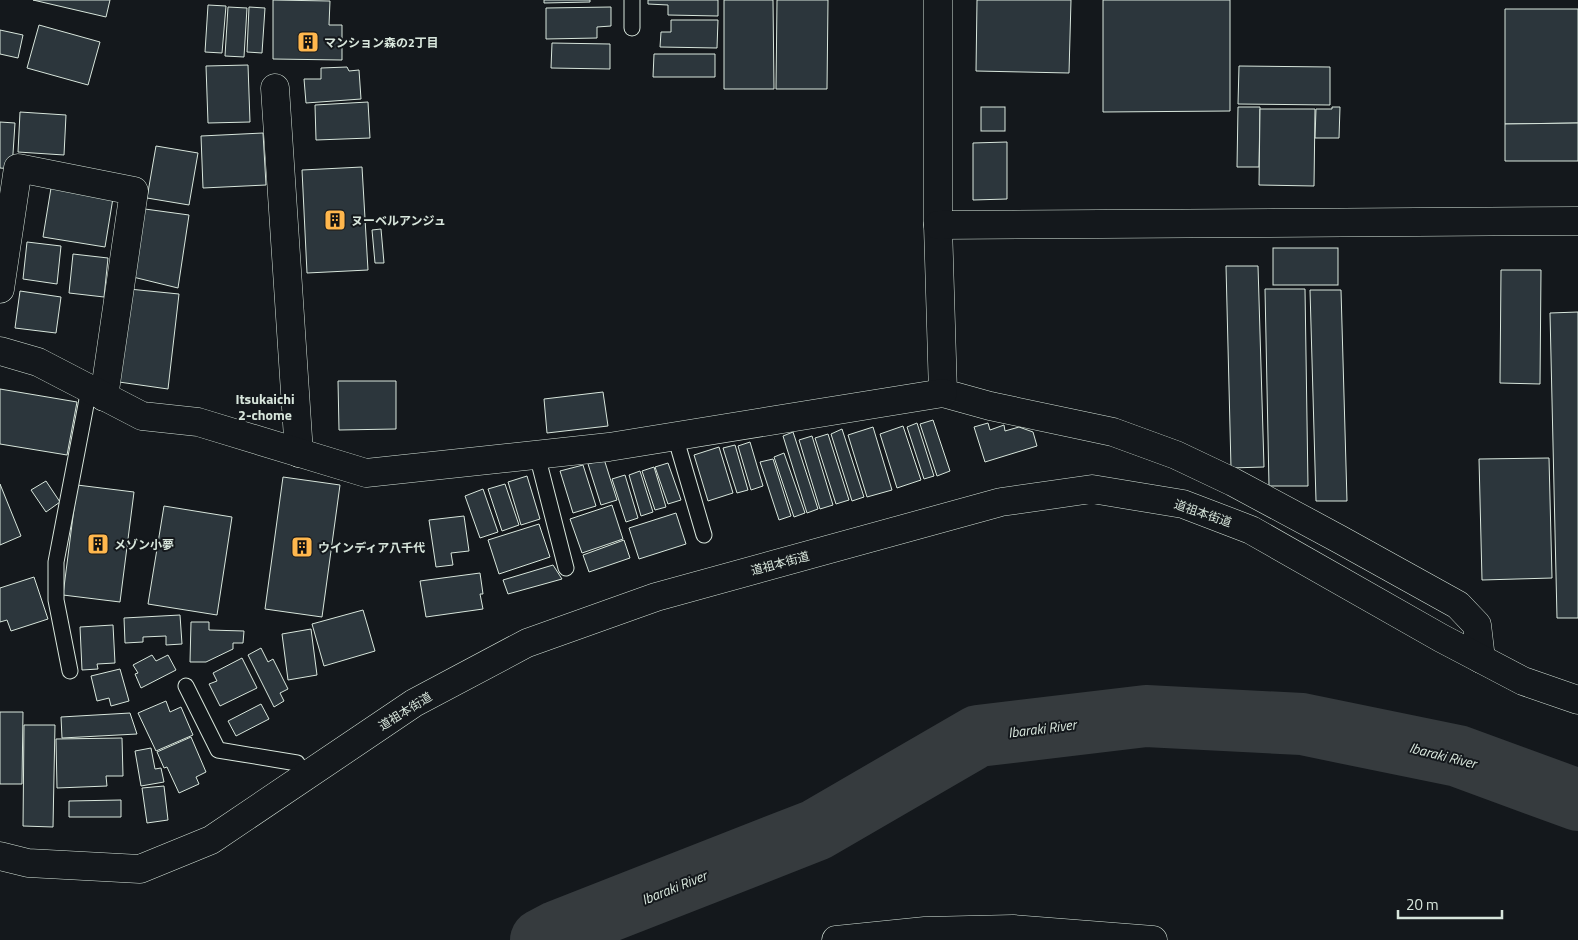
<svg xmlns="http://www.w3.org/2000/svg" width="1578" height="940" font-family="'Titillium Web','Noto Sans JP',sans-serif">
<rect width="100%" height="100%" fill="#14181c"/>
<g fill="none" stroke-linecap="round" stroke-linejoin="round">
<path stroke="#363b3e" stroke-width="62" d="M541,940L558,931L816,830L978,736L1146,716L1302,724L1458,756L1578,800"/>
</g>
<g fill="#2c363c" stroke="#d8e6dc">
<path d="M33,0H110L106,17Z"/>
<path d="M273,0L330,1L329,25H342V60L273,59Z"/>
<path d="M544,0H590V2L544,3Z"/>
<path d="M648,0H718V16L668,15V5L648,4Z"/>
<path d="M724,0H773L774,89H724Z"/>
<path d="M777,0H828L827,89H776Z"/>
<path d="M977,0H1071L1069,73L976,71Z"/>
<path d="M1103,0H1230V111L1103,112Z"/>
<path d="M208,5L226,6L222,53L205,52Z"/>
<path d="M228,7L247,8L244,57L225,56Z"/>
<path d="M249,7L265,8L262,53L247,52Z"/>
<path d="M611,7V26L597,27V38L546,39V8Z"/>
<path d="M1505,9H1578V123L1505,124Z"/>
<path d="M671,20H718L717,48L660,47L661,32H671Z"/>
<path d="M39,25L100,42L88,85L27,68Z"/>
<path d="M0,30L23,35L18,58L0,54Z"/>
<path d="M552,43L610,44V69L551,68Z"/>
<path d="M654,54H715V77H653Z"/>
<path d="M248,65L250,122L208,123L206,66Z"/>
<path d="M1239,66L1330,67V105L1238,104Z"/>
<path d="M347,67L349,71L359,70L361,99L306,103L304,79H321V68Z"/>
<path d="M368,102L370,138L316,140L315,105Z"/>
<rect x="981" y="107" width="24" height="24"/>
<path d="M1238,107H1260L1259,167H1237Z"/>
<path d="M1332,107H1340L1339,138H1315L1316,109H1332Z"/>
<path d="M1260,109H1315L1314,186L1259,185Z"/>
<path d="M20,112L66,115L64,155L18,152Z"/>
<path d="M0,122L15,123L12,169L0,168Z"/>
<path d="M1578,123V161H1505V124Z"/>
<path d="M263,133L266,185L203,188L201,136Z"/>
<path d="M1007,142V199L973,200V143Z"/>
<path d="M156,146L198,153L189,205L147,198Z"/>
<path d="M362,167L368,270L307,273L302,170Z"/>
<path d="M51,188L113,198L105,247L43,237Z"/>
<path d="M145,209L189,215L178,288L133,277Z"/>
<path d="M381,229L384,263H375L372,230Z"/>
<path d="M27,242L61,246L57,284L23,279Z"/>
<rect x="1273" y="248" width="65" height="37"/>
<path d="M73,254L108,258L104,297L69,293Z"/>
<path d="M1226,266H1258L1264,467L1231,468Z"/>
<path d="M1501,270H1541L1540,384L1500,383Z"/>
<path d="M129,289L179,294L168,389L119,382Z"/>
<path d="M1265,289H1305L1308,486H1269Z"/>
<path d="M1310,290H1341L1347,501H1316Z"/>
<path d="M20,291L61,297L56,333L15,328Z"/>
<path d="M1578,312V618H1557L1550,313Z"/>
<path d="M338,381H396V429L339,430Z"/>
<path d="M0,389L77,402L67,455L0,444Z"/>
<path d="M603,392L608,426L547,433L544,399Z"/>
<path d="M933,420L950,471L937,476L920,424Z"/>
<path d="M917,423L934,476L924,479L907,427Z"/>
<path d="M988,423L990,430L1004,425L1005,431L1019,427L1033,432L1037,446L985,462L974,427Z"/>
<path d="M903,426L921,480L897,488L880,434Z"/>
<path d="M873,427L892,490L867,497L848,435Z"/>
<path d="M842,429L864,497L852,501L831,434Z"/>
<path d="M793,432L818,509L807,513L783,436Z"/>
<path d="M828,434L849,500L836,504L815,438Z"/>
<path d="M812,436L833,505L820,509L799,440Z"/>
<path d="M750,442L763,486L751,490L738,446Z"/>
<path d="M735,445L748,490L737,493L723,448Z"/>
<path d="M719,447L733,493L708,501L694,455Z"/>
<path d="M784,453L805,513L794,517L774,457Z"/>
<path d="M1549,458L1552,578L1482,580L1479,459Z"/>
<path d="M604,459L617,500L601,505L588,464Z"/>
<path d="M773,459L791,516L779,520L760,462Z"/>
<path d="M668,463L681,500L668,504L655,467Z"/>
<path d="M583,465L596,506L573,513L560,471Z"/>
<path d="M654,467L666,507L655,510L642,471Z"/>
<path d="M640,471L653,512L641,516L629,475Z"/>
<path d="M625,475L638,518L626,522L612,479Z"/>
<path d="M527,476L540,519L521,525L508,482Z"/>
<path d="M283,477L340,485L322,617L265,609Z"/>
<path d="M46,481L60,502L46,512L31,490Z"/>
<path d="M0,484L21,536L0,545Z"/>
<path d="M505,484L519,525L502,531L488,489Z"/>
<path d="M77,485L134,492L120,602L63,595Z"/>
<path d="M483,489L498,532L480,538L465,496Z"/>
<path d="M612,505L623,539L582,553L570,519Z"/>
<path d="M164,506L232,517L217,615L148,604Z"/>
<path d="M676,513L686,544L639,559L629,528Z"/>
<path d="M464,516L469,551L451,553L453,565L436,567L429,520Z"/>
<path d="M539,524L550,557L499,574L488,540Z"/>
<path d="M624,540L630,558L589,572L583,555Z"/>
<path d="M553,565L562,579L508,594L503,580Z"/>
<path d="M480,573L483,594H480L483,609L426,617L420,581Z"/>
<path d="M34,577L48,619L11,631L7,620L0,622V588Z"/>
<path d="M363,610L375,651L324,666L312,624Z"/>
<path d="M180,615L182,644L166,645V636L143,637V642L125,643L124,618Z"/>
<path d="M191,622H209V630L244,631L243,643H233V649L206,662H190Z"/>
<path d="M113,625L115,663L97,664L98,669L82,670L80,627Z"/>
<path d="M311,629L317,675L288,680L282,634Z"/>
<path d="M261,648L268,662L273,659L288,689L280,693L284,701L274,707L248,655Z"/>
<path d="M152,655L156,661L168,655L176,670L141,688L135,674L138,673L133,665Z"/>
<path d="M242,658L257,688L220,706L209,684L217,681L213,673Z"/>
<path d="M120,669L129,701L111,706L109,698L97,701L91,676Z"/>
<path d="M166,701L170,712L181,707L193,735L156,751L138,713Z"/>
<path d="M261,704L269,719L236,736L228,721Z"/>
<path d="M0,712H23L22,784H0Z"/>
<path d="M130,713L137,734L62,738L61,717Z"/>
<path d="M24,725H55L53,827L23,826Z"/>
<path d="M191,737L206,772L196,777L199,784L179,793L167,767L164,768L157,752Z"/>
<path d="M122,738L123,776H106L107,786L57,788L56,739Z"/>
<path d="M151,748L155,769L161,768L164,782L141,786L135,751Z"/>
<path d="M164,786L168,820L147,823L142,788Z"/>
<path d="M121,800V817H69V801Z"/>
</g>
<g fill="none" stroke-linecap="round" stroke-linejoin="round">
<g stroke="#d8e6dc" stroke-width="17">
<g id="service">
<path d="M632,0V28"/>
<path d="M675,436L704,535"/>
<path d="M537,455L566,568"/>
<path d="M70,671L56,600V562L89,389"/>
<path d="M186,686L218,750L297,763L305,777"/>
</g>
</g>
<g stroke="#d8e6dc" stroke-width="29">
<g id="minor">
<path d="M938,0V225L943,393L990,406L1113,432L1176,455L1233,482L1339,539L1458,605L1477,625L1481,659"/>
<path d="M275,88L299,453"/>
<path d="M938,225L1578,221"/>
<path d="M0,289L18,168L134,191L104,397"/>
<path d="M0,351L38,362L142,416L198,422L366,473L609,447L943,393"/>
<path d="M0,856L28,863L140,869L211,840L414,703L527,643L656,597L1001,502L1092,489L1183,504L1251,530L1441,638L1523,681L1578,700"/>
<path d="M836,940L925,931L1013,929L1153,940"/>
</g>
</g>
<use href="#service" stroke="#14181c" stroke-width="15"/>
<use href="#minor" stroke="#14181c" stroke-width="28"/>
</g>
<defs>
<g id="building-square" transform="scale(1.125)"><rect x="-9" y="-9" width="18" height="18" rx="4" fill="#ffb74d" stroke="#14181c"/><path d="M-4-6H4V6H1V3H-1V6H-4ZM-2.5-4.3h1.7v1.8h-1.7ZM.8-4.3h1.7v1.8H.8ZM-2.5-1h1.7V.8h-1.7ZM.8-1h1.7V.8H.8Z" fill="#111"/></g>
</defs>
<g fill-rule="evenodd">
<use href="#building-square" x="308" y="42"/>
<use href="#building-square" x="335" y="220"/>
<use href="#building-square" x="98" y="544"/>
<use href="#building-square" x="302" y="547"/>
</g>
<g text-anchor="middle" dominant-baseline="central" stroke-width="4" stroke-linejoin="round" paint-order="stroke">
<g font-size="12" font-weight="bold" fill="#d8e6dc" stroke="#14181c" text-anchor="start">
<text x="324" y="42">マンション森の2丁目</text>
<text x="351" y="220">ヌーベルアンジュ</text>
<text x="114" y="544">メゾン小夢</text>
<text x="318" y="547">ウインディア八千代</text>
</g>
<g font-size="12" fill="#d8e6dc" stroke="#14181c">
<text transform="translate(1203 513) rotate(19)">道祖本街道</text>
<text transform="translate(780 563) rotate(-15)">道祖本街道</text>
<text transform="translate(405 711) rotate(-32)">道祖本街道</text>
</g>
<g font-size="14" font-weight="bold" fill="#d8e6dc" stroke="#14181c">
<text x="265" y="398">Itsukaichi<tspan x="265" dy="16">2-chome</tspan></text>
</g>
<g font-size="14" font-style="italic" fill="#d8e6dc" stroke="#14181c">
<text transform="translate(1042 728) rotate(-7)">Ibaraki River</text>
<text transform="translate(1443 755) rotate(14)">Ibaraki River</text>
<text transform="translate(674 887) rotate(-22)">Ibaraki River</text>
</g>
</g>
<path d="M1398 910v8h104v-8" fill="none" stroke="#d8e6dc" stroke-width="2.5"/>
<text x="1406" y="910" font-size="15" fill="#d8e6dc" stroke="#14181c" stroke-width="4" paint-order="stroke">20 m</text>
</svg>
